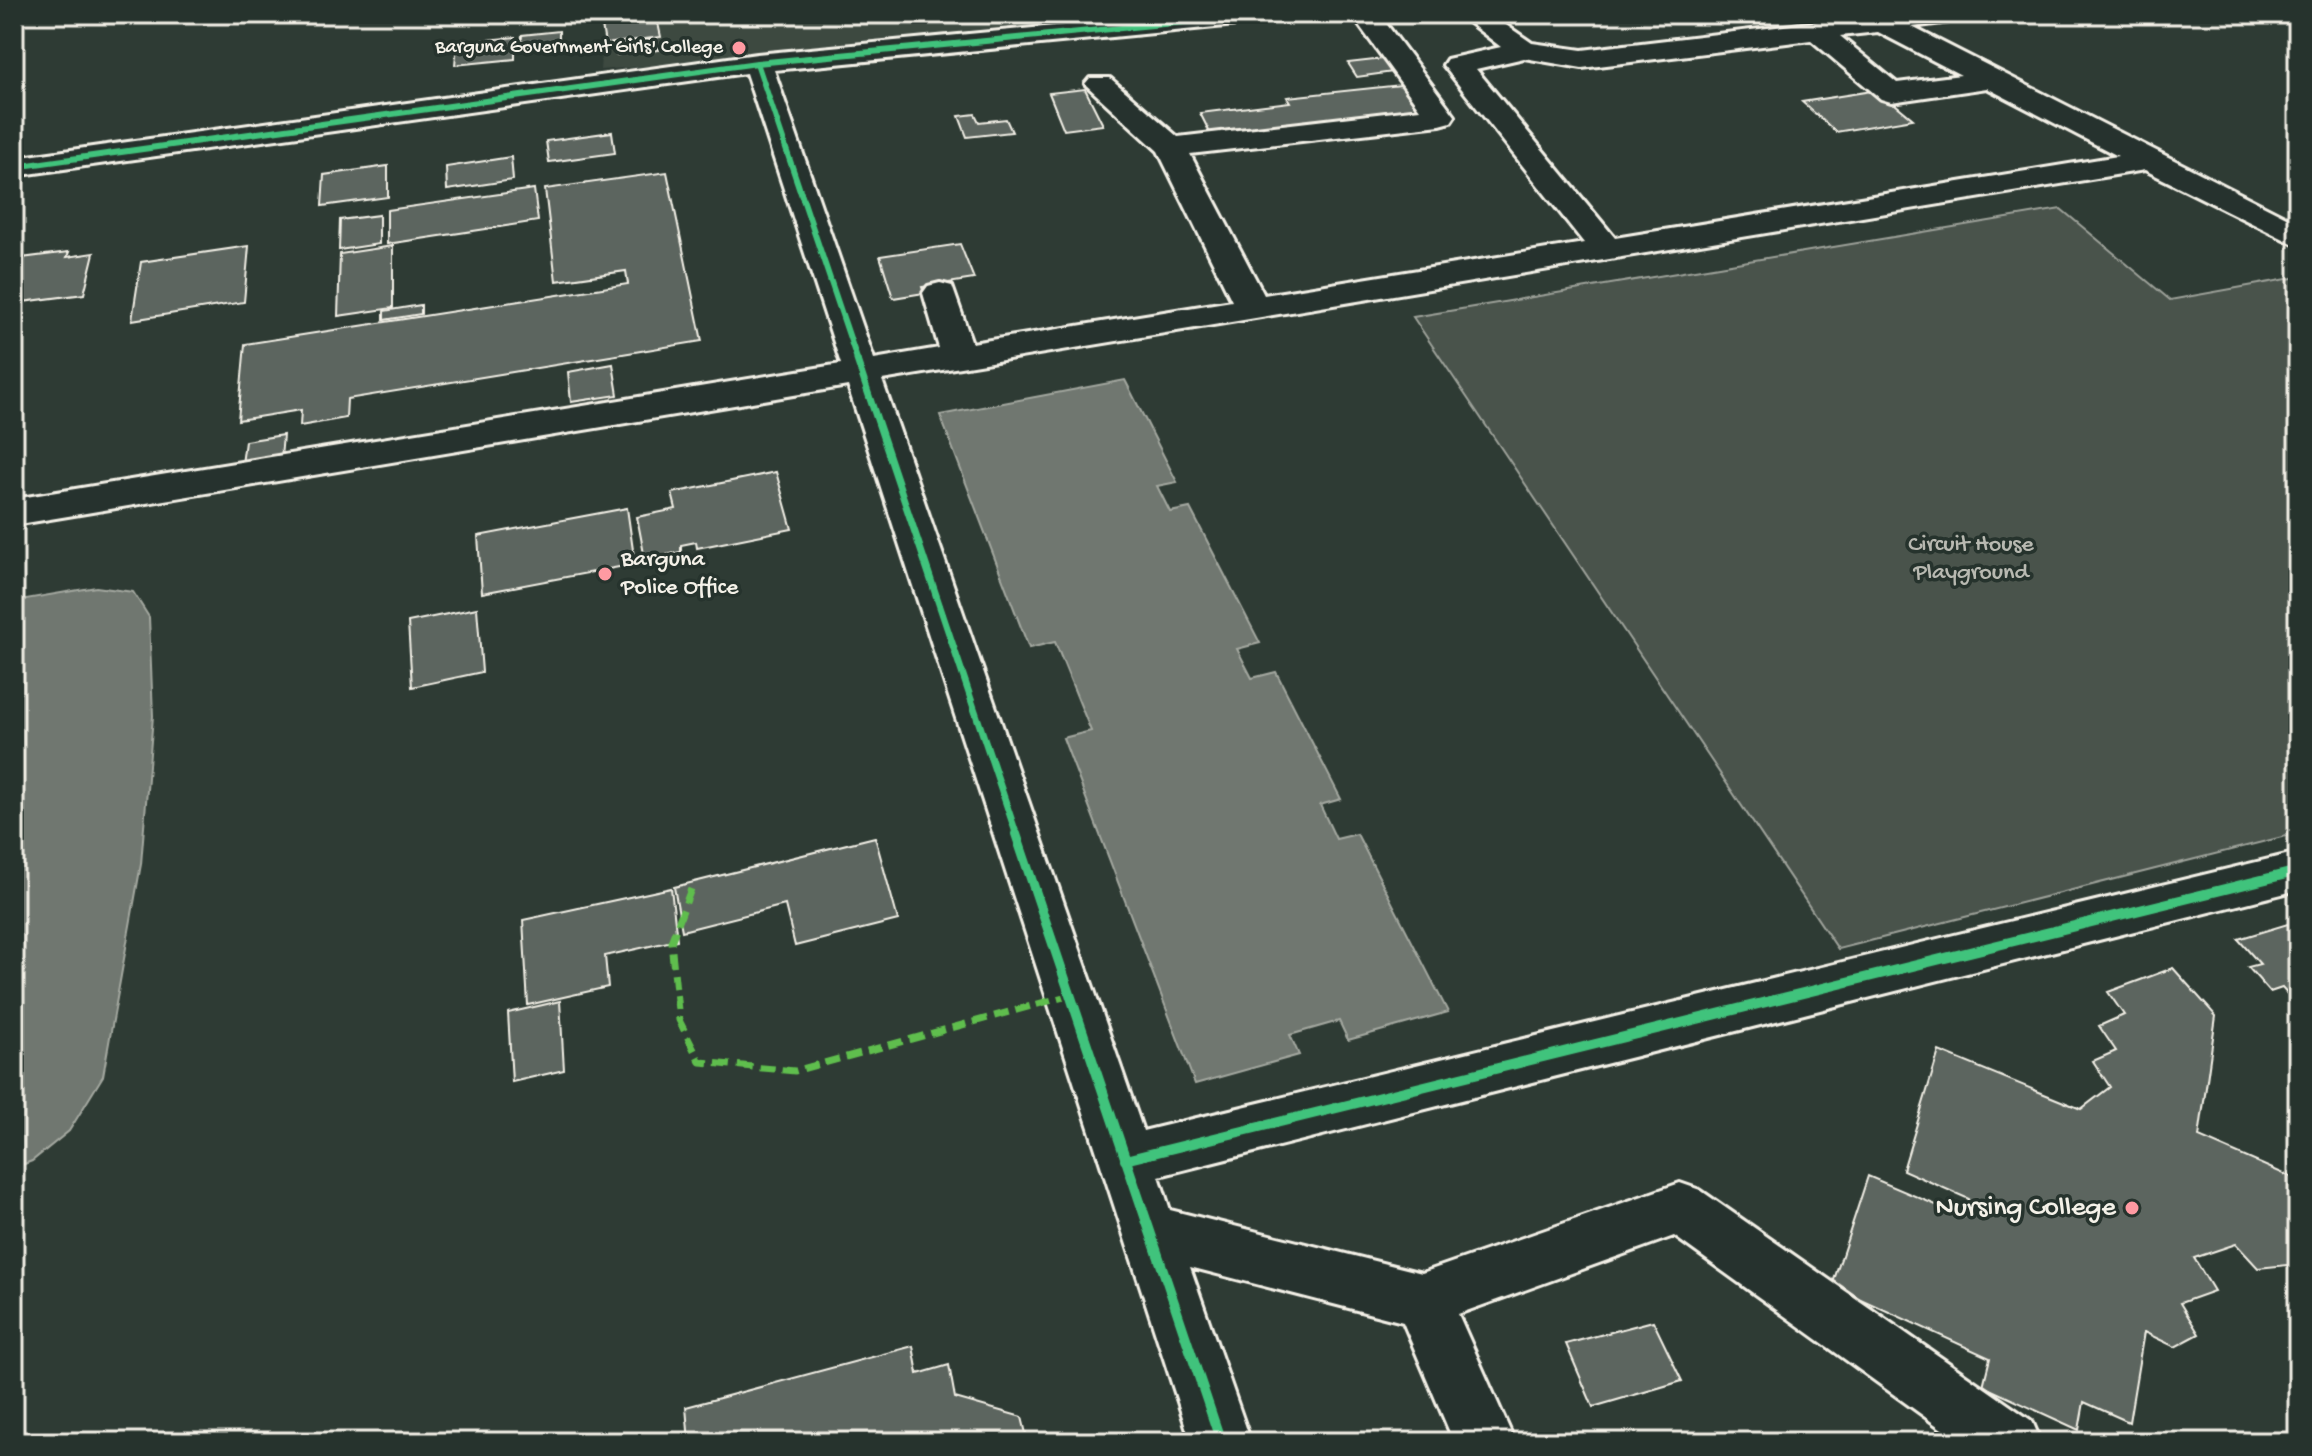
<svg xmlns="http://www.w3.org/2000/svg" width="2312" height="1456" font-family="'Gochi Hand',sans-serif">
<rect width="100%" height="100%" fill="#2e3b34"/>
<filter id="ink" filterUnits="userSpaceOnUse"><feTurbulence type="fractalNoise" baseFrequency=".0125" numOctaves="2"/><feDisplacementMap in="SourceGraphic" scale="16" xChannelSelector="R" yChannelSelector="G"/><feConvolveMatrix kernelMatrix="1 2 1 2 8 2 1 2 1" color-interpolation-filters="sRGB"/></filter>
<g filter="url(#ink)">
<path fill="#3c4841" d="M604,14H1148L1153,25L600,70Z"/>
<path fill="#48524c" stroke="#9ea29a" stroke-width="2" d="M2061,209L2170,300L2298,277V833L1838,949L1413,317Z"/>
<g fill="#6f7770" stroke="#a4a8a0" stroke-width="2">
<path d="M1125,380L1177,482L1157,486L1170,512L1190,508L1260,643L1237,649L1252,678L1276,672L1341,799L1320,805L1336,839L1357,834L1448,1012L1348,1040L1339,1021L1290,1035L1299,1055L1195,1084L1063,738L1091,731L1055,642L1029,648L940,415Z"/>
<path d="M96,587L133,592L149,617L153,716L141,864L103,1076L69,1131L32,1161L14,1168V601Z"/>
</g>
<g fill="#5c655e" stroke="#f4f1e8" stroke-width="2">
<path d="M600,14H656L661,37L605,44Z"/>
<path d="M1085,14H1134L1135,15L1088,20Z"/>
<path d="M559,31V44L521,48L522,35Z"/>
<path d="M515,37V59L455,65L457,43Z"/>
<path d="M657,39L659,50L616,55L614,44Z"/>
<path d="M1383,59L1393,72L1357,77L1348,63Z"/>
<path d="M1401,85L1418,110L1213,139L1200,113L1290,102L1287,97Z"/>
<path d="M1085,89L1103,125L1064,130L1049,93Z"/>
<path d="M1878,90L1913,119L1836,132L1802,102Z"/>
<path d="M975,114L979,122L1006,119L1012,132L967,137L959,116Z"/>
<path d="M612,132L615,153L549,162L546,141Z"/>
<path d="M511,157L513,180L447,190L446,167Z"/>
<path d="M388,166V197L322,206L324,175Z"/>
<path d="M667,172L702,341L347,399L346,418L300,426L301,410L238,420L245,344L628,284L626,271L556,281L545,189Z"/>
<path d="M534,189L538,221L387,244V210Z"/>
<path d="M379,215V244L339,250L340,220Z"/>
<path d="M960,244L974,279L922,287L924,293L893,298L880,256Z"/>
<path d="M249,246L244,302L132,320L141,262Z"/>
<path d="M393,246V308L338,316L340,254Z"/>
<path d="M69,252L67,257L94,253L84,294L14,303V259Z"/>
<path d="M421,305V314L384,320V311Z"/>
<path d="M613,364L618,395L571,402L568,372Z"/>
<path d="M283,435L281,458L242,464L245,441Z"/>
<path d="M776,472L792,529L697,548L696,542L681,545V552L645,559L637,517L676,509L672,493Z"/>
<path d="M627,508L635,564L482,593L478,536Z"/>
<path d="M477,608L482,672L412,687L408,622Z"/>
<path d="M875,837L898,920L795,946L785,905L682,931L674,887Z"/>
<path d="M671,888L677,940L605,956L608,987L528,1005L523,920Z"/>
<path d="M2298,921V1004L2297,1005L2282,988L2270,992L2248,967L2260,964L2238,939Z"/>
<path d="M2173,968L2216,1016L2199,1137L2298,1180V1277L2287,1265L2258,1268L2236,1244L2194,1258L2214,1291L2180,1303L2199,1334L2175,1347L2144,1332L2129,1422L2084,1402L2079,1430L1983,1386L1990,1358L1832,1286L1868,1176L1964,1217L1969,1199L1903,1170L1939,1051L2081,1109L2110,1087L2093,1061L2116,1051L2099,1026L2124,1015L2108,992Z"/>
<path d="M560,1001L564,1070L512,1082L508,1013Z"/>
<path d="M1653,1321L1682,1381L1593,1407L1566,1344Z"/>
<path d="M913,1346L918,1374L949,1365L955,1398L1022,1417L1028,1442H689L686,1407Z"/>
</g>
<g fill="none" stroke-linecap="round" stroke-linejoin="round">
<g stroke="#f4f1e8" stroke-width="6">
<path id="minor" d="M1181,14H1281L1277,20L1267,22L774,70L874,359L939,348L923,293L928,286L940,283L952,286L972,343L1232,301L1158,151L1085,84L1090,78H1110L1178,137L1420,109L1351,14H1379L1455,116L1451,122L1440,125L1190,154L1264,295L1584,243L1443,65L1447,59L1501,47L1458,14H1490L1532,43L1582,50L1886,14H1969L1965,20L1912,27L2298,223V246L2145,170L882,380L1143,1131L2298,852V890L1159,1176L1170,1210L1422,1273L1680,1183L1700,1190L2032,1421L2041,1442H1960L1674,1236L1458,1314L1515,1442H1454L1403,1322L1190,1267L1251,1442H1191L848,386L14,525V499L841,364L746,73L14,176V158L757,54ZM1878,32L1961,75L1897,83L1840,36ZM1811,40L1881,99L1891,102L1987,88L2118,156L1615,238L1476,69L1524,58L1582,68Z"/>
</g>
<use href="#minor" fill="#26332d" fill-rule="evenodd"/>
<path stroke="#5fbe4e" stroke-width="7" stroke-dasharray="15 7" stroke-linecap="butt" d="M691,889L671,942L679,1020L700,1062L795,1071L1071,995"/>
<g stroke="#26332d" stroke-width="10">
<g id="cycleway-far2">
<path d="M757,63L858,362"/>
<path d="M14,167L757,63L1267,14"/>
</g>
</g>
<g stroke="#26332d" stroke-width="12">
<path id="cycleway-far1" d="M857,360L1017,836"/>
</g>
<g stroke="#26332d" stroke-width="15">
<g id="cycleway">
<path d="M1016,834L1221,1442"/>
<path d="M1125,1160L2298,871"/>
</g>
</g>
<use href="#cycleway-far2" stroke="#40c37c" stroke-width="6"/>
<use href="#cycleway-far1" stroke="#40c37c" stroke-width="7"/>
<use href="#cycleway" stroke="#40c37c" stroke-width="10"/>
</g>
</g>
<g fill="#ff9aa2" stroke="#26332d" stroke-width="3">
<circle cx="739" cy="48" r="8"/>
<circle cx="605" cy="574" r="8"/>
<circle cx="2132" cy="1208" r="8"/>
</g>
<g text-anchor="middle" dominant-baseline="central" stroke-width="7" stroke-linejoin="round" paint-order="stroke">
<g font-size="20" fill="#f4f1e8" stroke="#26332d" text-anchor="end">
<text x="723" y="48">Barguna Government Girls' College</text>
</g>
<g font-size="24" fill="#b8b9b1" stroke="#26332d">
<text x="1971" y="545">Circuit House<tspan x="1971" dy="28">Playground</tspan></text>
</g>
<g font-size="24" fill="#f4f1e8" stroke="#26332d" text-anchor="start">
<text x="621" y="560">Barguna<tspan x="621" dy="28">Police Office</tspan></text>
</g>
<g font-size="28" fill="#f4f1e8" stroke="#26332d" text-anchor="end">
<text x="2116" y="1208">Nursing College</text>
</g>
</g>
<rect width="2312" height="1456" fill="none" stroke="#26332d" stroke-width="48"/>
<rect x="24" y="24" width="2264" height="1408" fill="none" stroke="#f4f1e8" stroke-width="3" filter="url(#ink)"/>
</svg>
